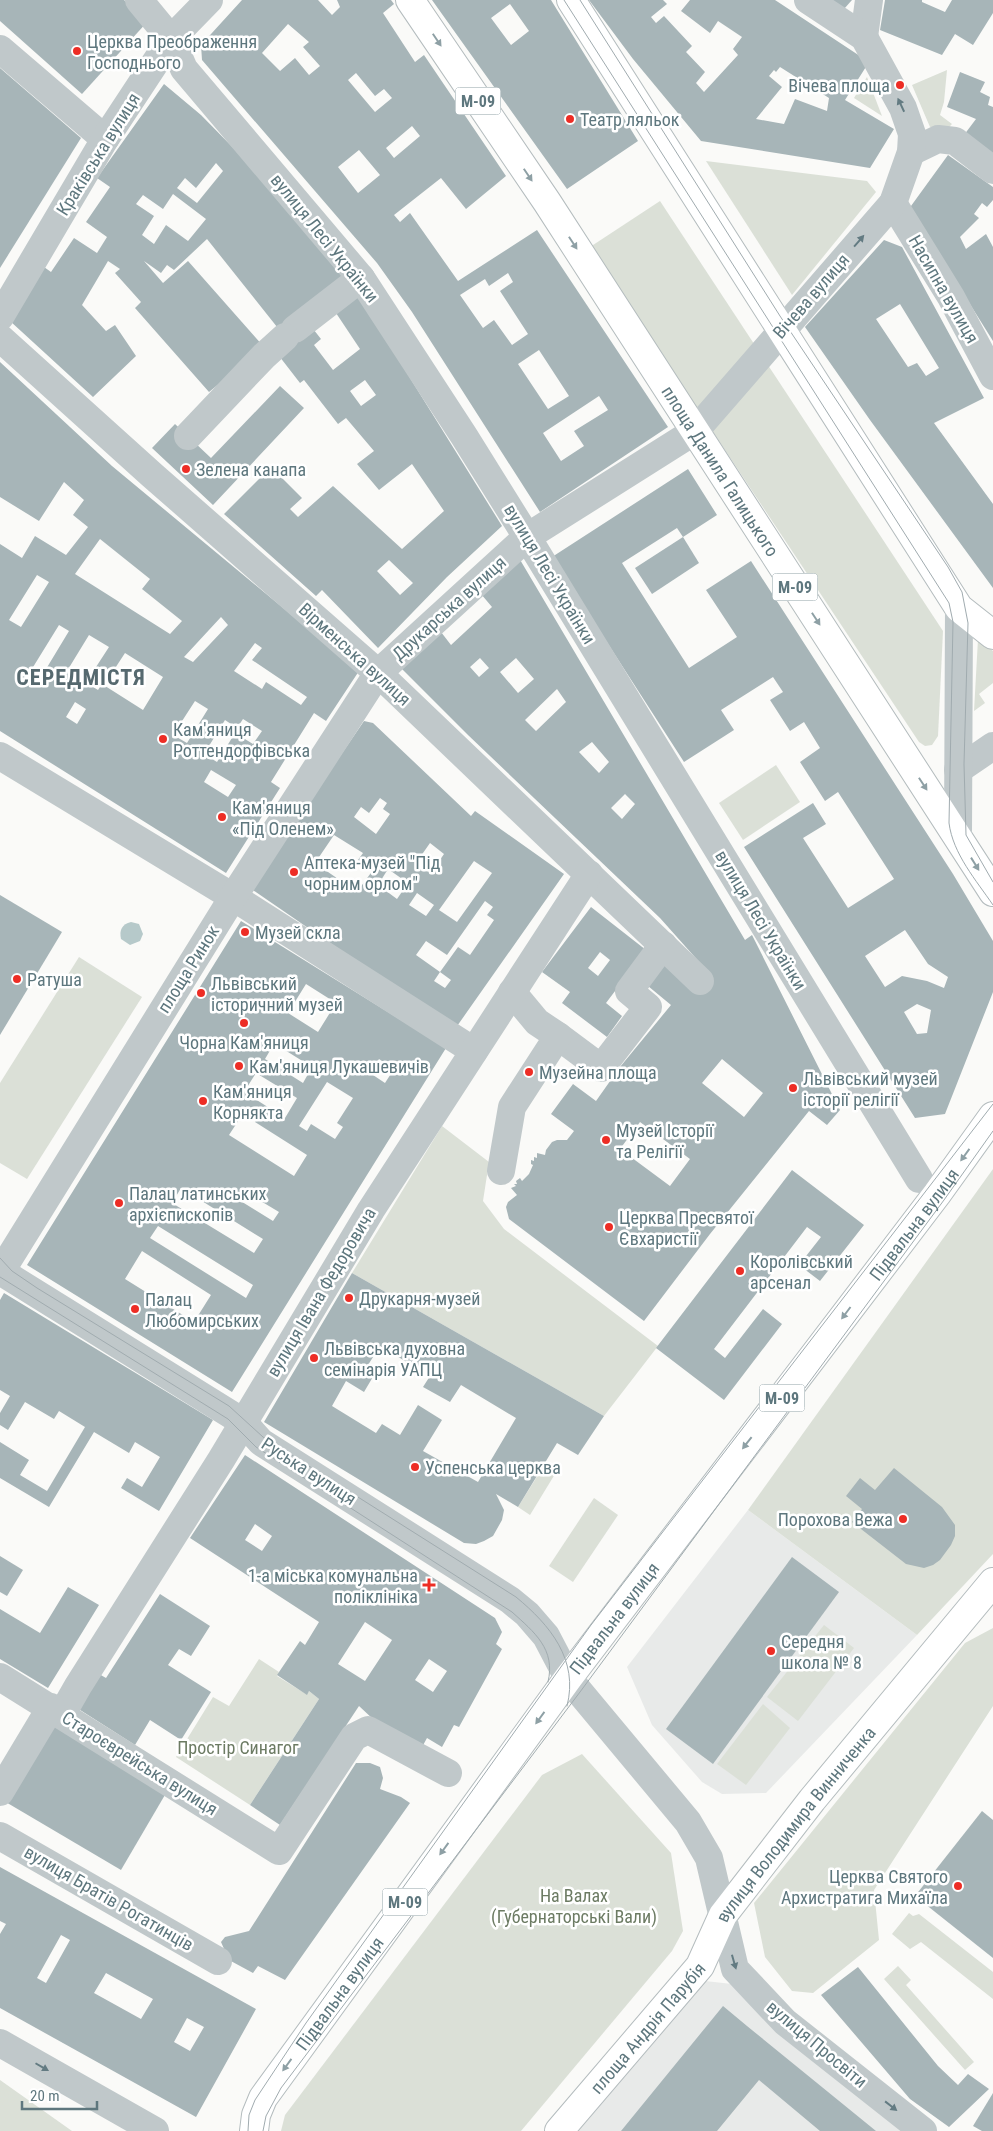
<svg xmlns="http://www.w3.org/2000/svg" width="993" height="2131" font-family="'Roboto Condensed',sans-serif">
<rect width="100%" height="100%" fill="#fafaf8"/>
<g fill="#e8eae9">
<path d="M748,1510L917,1635L766,1793L722,1794L702,1782L652,1725L627,1667Z"/>
<path d="M705,1981L732,1984L915,2131H578Z"/>
</g>
<g fill="#dbe0d7">
<path d="M947,70L944,102L940,115L952,124L947,129L930,127L912,85Z"/>
<path d="M867,77L882,116L854,98Z"/>
<path d="M706,161L867,181L876,192L792,295Z"/>
<path d="M660,201L943,631L938,736L932,745L925,746L919,742L590,247Z"/>
<path d="M978,639L993,651V683L979,694L985,703L974,711Z"/>
<path d="M776,765L800,802L743,840L719,803Z"/>
<path d="M79,957L142,997L27,1179L0,1163V1083Z"/>
<path d="M442,1126L489,1162L483,1201L504,1229L658,1346L604,1416L352,1273Z"/>
<path d="M993,1169V1554L917,1635L748,1510Z"/>
<path d="M543,1467L555,1474L530,1515L518,1507Z"/>
<path d="M594,1498L618,1515L573,1582L549,1566Z"/>
<path d="M824,1625L854,1648L798,1721L767,1697Z"/>
<path d="M993,1628V1706L874,1890L879,1940L813,1993L792,1991L765,1957L754,1903L965,1643Z"/>
<path d="M259,1659L279,1672L277,1676L306,1694L309,1691L319,1699L250,1805L176,1757L213,1697L229,1706Z"/>
<path d="M763,1704L790,1728L746,1785L717,1764Z"/>
<path d="M582,1754L671,1853L683,1931L672,1951L521,2131H281L285,2115L542,1775Z"/>
<path d="M909,1913L913,1916L919,1914L993,1972V1999L921,1942L910,1949L892,1934Z"/>
<path d="M898,1966L911,1980L906,1985L974,2062L965,2070L884,1979Z"/>
<path d="M0,2080L72,2131H0Z"/>
</g>
<path fill="#b6c9ca" d="M131,922L139,924L143,934L140,941L130,945L121,939C119,930 122,924 131,922Z"/>
<g fill="#a7b5b8" fill-rule="evenodd">
<path d="M0,0H124L148,21L82,94L0,21Z"/>
<path d="M242,0H318L332,15L340,7L337,0H391L394,4L383,13L415,62L424,55L506,176L466,209L441,178L394,215L400,222L410,213L458,281L537,230L668,427L540,512L412,312L377,263L202,60L201,45ZM288,24L309,42L303,47L320,66L309,75L295,58L280,71L262,53ZM356,73L375,96L384,89L392,98L375,112L348,80ZM412,126L420,136L394,158L386,148ZM359,150L380,175L358,193L338,167ZM508,273L513,282L500,291L528,334L512,345L494,320L483,328L460,295L485,279L489,286ZM539,350L569,396L548,409L518,364ZM599,396L608,410L574,431L584,446L561,461L543,433Z"/>
<path d="M432,0H551L638,141L567,189ZM510,4L529,31L511,45L491,18Z"/>
<path d="M589,0H663L667,4L651,17L656,23L664,16L692,46L686,52L705,72L696,83L704,92L738,55L733,49L742,37L718,21L710,33L681,11L690,0H775L869,62L845,100L894,129L870,168L701,141L633,59ZM780,67L829,98L827,111L795,99L784,124L756,119L782,87L769,76L774,70L776,72Z"/>
<path d="M832,0H852L844,9Z"/>
<path d="M885,0H922V2L945,12L952,0H993V13L973,45L955,34L942,55L880,30Z"/>
<path d="M0,68L81,138L0,268Z"/>
<path d="M960,72L985,82L980,92L990,97L988,105L993,107V161L961,139L976,119L947,107Z"/>
<path d="M164,84L201,115L255,170L347,280L310,325L321,339L314,345L333,370L360,349L332,307L356,291L502,526L447,577L378,648L322,590L316,596L224,514L271,467L302,498L290,509L298,517L333,486L402,549L444,511L412,464L379,490L357,464L374,451L346,418L338,424L304,380L300,383L276,352L285,337L207,239L174,270L167,265L161,273L144,261L163,283L188,261L264,347L209,392L135,308L141,302L115,273L120,269L108,261L82,305L106,331L115,325L136,356L93,397L10,321L44,267L51,272L74,238L97,253L107,237L86,222L110,187L97,178ZM216,163L223,171L197,203L177,188L185,178L196,188ZM173,194L206,219L188,241L166,225L154,244L142,235L154,216L136,204L143,195L163,209ZM365,380L376,395L361,406L350,391ZM389,560L413,583L400,595L377,571Z"/>
<path d="M948,155L993,187V200L987,207L982,203L974,214L979,218L960,237L966,249L986,234L993,247V341L911,210V206Z"/>
<path d="M884,240L902,247L984,398L934,423L993,504V588L870,420L805,327ZM900,304L939,368L926,376L917,363L908,367L876,319Z"/>
<path d="M0,362L112,466L359,671L326,721L314,713L271,782L280,788L226,873L0,731V544L22,558L35,536L66,555L88,527L73,515L84,500L64,482L39,521L0,497ZM100,539L150,579L142,589L182,621L170,634L75,574ZM37,575L49,582L21,627L9,620ZM221,617L228,625L193,662L184,657ZM59,625L69,631L40,679L30,672ZM89,635L109,647L96,667L110,676L125,653L163,677L143,710L102,684L98,690L67,671ZM255,643L262,648L252,660L307,697L301,705L266,682L262,689L234,671ZM195,701L208,709L187,743L173,735ZM75,702L86,709L77,724L66,717ZM243,719L262,731L253,744L235,733L217,762L204,754L225,720L237,728ZM211,770L236,785L228,797L204,782Z"/>
<path d="M280,386L304,408L213,505L152,448L175,424L211,458Z"/>
<path d="M688,469L717,515L683,537L677,528L622,563L689,668L737,637L706,590L751,561L953,874L993,941V992L945,1114L915,1118L744,847L813,803L826,824L803,838L848,908L894,879L838,792L825,801L800,762L820,748L804,722L790,731L770,700L783,692L773,677L721,710L734,730L684,762L552,557ZM905,930L928,964L948,977L944,988L927,981L902,976L885,987L865,956ZM917,1004L931,1010L927,1033L917,1034L904,1012Z"/>
<path d="M683,537L699,563L652,594L635,568Z"/>
<path d="M519,558L745,940L752,935L840,1110L827,1125L809,1111L710,1234L644,1321L509,1219L506,1207L508,1202L517,1195L511,1188L516,1186L514,1184H517L516,1181L520,1178L522,1181L529,1174L533,1165L531,1164V1160L534,1161V1157L537,1158V1153L545,1155L546,1150L552,1142L557,1140H567L574,1131L551,1114L573,1084L596,1101L620,1067L671,1005L648,986L664,965L709,973L660,918L468,735L402,669L441,632L451,645L492,607L481,594ZM480,658L489,668L479,677L470,667ZM516,658L534,679L518,693L500,672ZM557,689L566,702L536,731L525,720ZM592,742L609,762L599,773L579,752ZM625,794L635,804L622,819L611,808ZM722,1059L763,1093L744,1117L702,1083ZM640,1122L690,1159L670,1186L620,1149Z"/>
<path d="M364,721L373,723L471,816L475,811L564,874L455,1029L250,888ZM380,798L387,803L383,809L390,814L376,834L354,817L361,807L369,813ZM334,835L363,853L358,860L373,870L357,892L315,863ZM430,843L444,854L431,873L416,863ZM474,861L492,873L457,922L439,910ZM388,869L408,883L397,899L378,885ZM417,893L434,905L426,916L409,905ZM485,901L493,907L487,915L494,920L470,955L458,947L440,972L451,980L445,988L434,981L440,972L416,955L426,941L447,955Z"/>
<path d="M0,895L62,932L0,1035Z"/>
<path d="M591,907L646,950L606,1003L622,1016L607,1037L562,1003L570,992L542,972ZM600,952L610,960L598,976L588,968Z"/>
<path d="M241,921L446,1048L232,1392L27,1265ZM306,984L336,1003L318,1032L288,1013ZM278,1037L284,1040L280,1047L312,1067L303,1083L265,1059ZM379,1059L394,1069L385,1083L370,1073ZM256,1073L297,1098L285,1118L244,1092ZM327,1082L353,1098L337,1123L343,1127L335,1139L311,1124L307,1131L299,1126ZM246,1109L258,1117L255,1122L307,1155L294,1176L229,1135ZM181,1188L263,1239L254,1253L172,1203ZM244,1191L279,1212L273,1221L239,1200ZM158,1226L253,1285L246,1298L150,1238ZM142,1251L211,1295L194,1322L125,1279Z"/>
<path d="M792,1170L864,1225L820,1281L799,1265L821,1237L807,1227L714,1349L725,1358L763,1309L782,1324L724,1400L656,1348Z"/>
<path d="M352,1273L604,1416L578,1455L557,1443L518,1507L496,1494L504,1510L502,1520L493,1536L484,1541L476,1544L464,1543L264,1422ZM380,1346L430,1376L423,1387L450,1402L461,1385L516,1418L478,1482L423,1451L442,1420L418,1405L400,1435L382,1424L376,1433L332,1406L346,1381L364,1392L377,1370L368,1365Z"/>
<path d="M4,1293L213,1420L159,1511L121,1488L127,1478L142,1487L160,1457L135,1442L129,1453L94,1432L49,1507L0,1478V1442L29,1460L20,1475L47,1491L85,1427L59,1411L54,1419L25,1402L8,1430L0,1425V1413L10,1396L0,1390V1300Z"/>
<path d="M245,1455L495,1618L502,1632L496,1644L502,1649L459,1727L454,1725L442,1747L427,1738L421,1749L374,1720L359,1706L280,1825L250,1805L319,1699L309,1691L307,1695L277,1675L300,1641L305,1645L319,1622L190,1538ZM255,1524L272,1536L262,1551L245,1540ZM365,1622L392,1640L365,1681L338,1664ZM429,1659L447,1671L433,1692L415,1680Z"/>
<path d="M894,1468L942,1507L955,1525V1536L951,1545L940,1560L933,1565L924,1568L906,1564L852,1522L862,1509L846,1496L860,1478L875,1490Z"/>
<path d="M0,1556L23,1570L7,1596L0,1592Z"/>
<path d="M792,1557L839,1592L713,1764L666,1729Z"/>
<path d="M68,1587L99,1605L48,1688L0,1659V1609L40,1633Z"/>
<path d="M160,1594L210,1626L191,1656L179,1649L168,1665L211,1692L181,1740L150,1720L135,1745L77,1708L99,1674L106,1678Z"/>
<path d="M52,1719L169,1788L121,1870L4,1801Z"/>
<path d="M356,1763H370L380,1767L383,1778L380,1789L401,1797L410,1803L285,1980L258,1966L253,1973L229,1960L221,1942L225,1937L249,1931Z"/>
<path d="M982,1811L993,1820V1958L915,1896Z"/>
<path d="M0,1867L256,2009L196,2117L0,2008V1934L6,1924L0,1921ZM61,1935L70,1940L46,1983L37,1978ZM106,1973L153,1999L141,2019L94,1993ZM187,2018L204,2027L190,2051L174,2042Z"/>
<path d="M858,1967L938,2066L958,2085L968,2074L989,2089L949,2127L910,2099L821,1995Z"/>
<path d="M723,2006L747,2026L876,2131H820L759,2080L717,2131H621Z"/>
<path d="M993,2093V2131H982L973,2126Z"/>
</g>
<g fill="none" stroke-linecap="round" stroke-linejoin="round">
<g stroke="#b4bcbe" stroke-width="30">
<g id="primary">
<path id="s1" d="M410,0L547,202L993,892"/>
<path d="M571,0L959,608L993,635"/>
<path id="s2" d="M254,2131L256,2115L263,2098L569,1677L937,1194L993,1116"/>
<path id="s3" d="M559,2131L700,1966L723,1915L812,1800L993,1582"/>
</g>
</g>
<g stroke="#c0c8ca" stroke-width="28">
<path d="M139,0L171,39L184,69L361,278L464,436L527,537L919,1179"/>
<path d="M864,37L869,0"/>
<path d="M0,49L105,139"/>
<path d="M911,152L938,139L955,141L993,170"/>
<path d="M893,203L951,297L993,376"/>
<path d="M0,317L105,139L157,60L171,39L209,0"/>
<path d="M295,329L361,278"/>
<path d="M0,338L152,475L378,673L700,981"/>
<path d="M188,436L264,356L285,337"/>
<path d="M0,756L233,897L474,1051"/>
<path d="M958,770L993,746"/>
<path d="M958,835L959,608"/>
<path d="M558,1036L601,1068L648,1007L629,991L663,945"/>
<path d="M501,1171L512,1107L558,1036L537,1022L512,992"/>
<path d="M0,1271L243,1422L261,1442L510,1600L527,1614L546,1636L568,1678L688,1822L709,1858L735,1969L785,2022L923,2131"/>
<path d="M0,1273L233,897L378,673L527,537L695,431L893,203L911,152L912,134L903,108L864,37L808,0"/>
<path d="M0,1677L279,1851L354,1737L368,1730L448,1773"/>
<path d="M62,1714L78,1686L221,1460L371,1210L589,874"/>
<path d="M0,1792L51,1707"/>
<path d="M0,1836L218,1961"/>
<path d="M0,2043L155,2131"/>
</g>
<use href="#primary" stroke="#fff" stroke-width="28"/>
<g stroke="#a0abaf" stroke-width="1">
<path d="M564,0L949,603L953,622L949,823C953,854 976,880 993,905"/>
<path d="M580,0L780,316L948,567L962,592L968,623L964,764L966,835L993,882"/>
<path d="M0,1258L12,1271L37,1288L229,1406L263,1437L516,1597C550,1625 579,1660 567,1706"/>
<path d="M0,1277L228,1419L256,1447L512,1612C534,1632 556,1649 548,1682"/>
<path d="M248,2131L249,2115L255,2100L306,2023L591,1625L993,1104"/>
<path d="M263,2131L266,2116L281,2088L580,1692L944,1200L993,1131"/>
</g>
</g>
<defs><path id="oneway-solid" d="M-6-.8H1V-3.2L6.5 0L1 3.2V.8H-6Z" transform="scale(1.25)"/></defs>
<g fill="#8ea0a5">
<use href="#oneway-solid" transform="translate(437 40) rotate(56)"/>
<use href="#oneway-solid" transform="translate(528 175) rotate(56)"/>
<use href="#oneway-solid" transform="translate(573 243) rotate(57)"/>
<use href="#oneway-solid" transform="translate(816 619) rotate(57)"/>
<use href="#oneway-solid" transform="translate(923 784) rotate(57)"/>
<use href="#oneway-solid" transform="translate(975 864) rotate(58)"/>
<use href="#oneway-solid" transform="translate(965 1155) rotate(126)"/>
<use href="#oneway-solid" transform="translate(846 1313) rotate(127)"/>
<use href="#oneway-solid" transform="translate(747 1443) rotate(128)"/>
<use href="#oneway-solid" transform="translate(540 1718) rotate(126)"/>
<use href="#oneway-solid" transform="translate(444 1849) rotate(126)"/>
<use href="#oneway-solid" transform="translate(287 2065) rotate(126)"/>
</g>
<g fill="#637b82">
<use href="#oneway-solid" transform="translate(901 105) rotate(-115)"/>
<use href="#oneway-solid" transform="translate(859 241) rotate(-49)"/>
<use href="#oneway-solid" transform="translate(734 1962) rotate(74)"/>
<use href="#oneway-solid" transform="translate(42 2067) rotate(30)"/>
<use href="#oneway-solid" transform="translate(891 2106) rotate(38)"/>
</g>
<g fill="#ed2d25" stroke="#fff" stroke-width="2">
<circle cx="77" cy="51" r="5"/>
<circle cx="900" cy="85" r="5"/>
<circle cx="570" cy="119" r="5"/>
<circle cx="186" cy="469" r="5"/>
<circle cx="163" cy="739" r="5"/>
<circle cx="222" cy="817" r="5"/>
<circle cx="294" cy="872" r="5"/>
<circle cx="245" cy="932" r="5"/>
<circle cx="17" cy="979" r="5"/>
<circle cx="201" cy="993" r="5"/>
<circle cx="244" cy="1023" r="5"/>
<circle cx="239" cy="1066" r="5"/>
<circle cx="529" cy="1072" r="5"/>
<circle cx="793" cy="1088" r="5"/>
<circle cx="203" cy="1101" r="5"/>
<circle cx="606" cy="1140" r="5"/>
<circle cx="119" cy="1203" r="5"/>
<circle cx="609" cy="1227" r="5"/>
<circle cx="740" cy="1271" r="5"/>
<circle cx="349" cy="1298" r="5"/>
<circle cx="135" cy="1309" r="5"/>
<circle cx="314" cy="1358" r="5"/>
<circle cx="415" cy="1467" r="5"/>
<circle cx="903" cy="1519" r="5"/>
<path d="M426.5 1577.5h5v5h5v5h-5v5h-5v-5h-5v-5h5z"/>
<circle cx="771" cy="1651" r="5"/>
<circle cx="958" cy="1886" r="5"/>
</g>
<g text-anchor="middle" dominant-baseline="central" stroke-width="5" stroke-linejoin="round" paint-order="stroke">
<g fill="#fff" stroke="#8ea0a5" stroke-width="1">
<rect x="455.5" y="87.5" width="45" height="27" rx="4"/>
<rect x="772.5" y="573.5" width="45" height="27" rx="4"/>
<rect x="759.5" y="1384.5" width="45" height="27" rx="4"/>
<rect x="382.5" y="1888.5" width="45" height="27" rx="4"/>
</g>
<g font-size="16" font-weight="bold" fill="#5e777e">
<text x="478" y="101">М-09</text>
<text x="795" y="587">М-09</text>
<text x="782" y="1398">М-09</text>
<text x="405" y="1902">М-09</text>
</g>
<g font-size="18" fill="#5e777e" stroke="#fff" text-anchor="start">
<text x="87" y="41">Церква Преображення<tspan x="87" dy="21">Господнього</tspan></text>
<text x="890" y="85" text-anchor="end">Вічева площа</text>
<text x="580" y="119">Театр ляльок</text>
<text x="196" y="469">Зелена канапа</text>
<text x="173" y="729">Кам'яниця<tspan x="173" dy="21">Роттендорфівська</tspan></text>
<text x="232" y="807">Кам'яниця<tspan x="232" dy="21">«Під Оленем»</tspan></text>
<text x="304" y="862">Аптека-музей "Під<tspan x="304" dy="21">чорним орлом"</tspan></text>
<text x="255" y="932">Музей скла</text>
<text x="27" y="979">Ратуша</text>
<text x="211" y="983">Львівський<tspan x="211" dy="21">історичний музей</tspan></text>
<text x="244" y="1042" text-anchor="middle">Чорна Кам'яниця</text>
<text x="249" y="1066">Кам'яниця Лукашевичів</text>
<text x="539" y="1072">Музейна площа</text>
<text x="803" y="1078">Львівський музей<tspan x="803" dy="21">історії релігії</tspan></text>
<text x="213" y="1091">Кам'яниця<tspan x="213" dy="21">Корнякта</tspan></text>
<text x="616" y="1130">Музей Історії<tspan x="616" dy="21">та Релігії</tspan></text>
<text x="129" y="1193">Палац латинських<tspan x="129" dy="21">архієпископів</tspan></text>
<text x="619" y="1217">Церква Пресвятої<tspan x="619" dy="21">Євхаристії</tspan></text>
<text x="750" y="1261">Королівський<tspan x="750" dy="21">арсенал</tspan></text>
<text x="359" y="1298">Друкарня-музей</text>
<text x="145" y="1299">Палац<tspan x="145" dy="21">Любомирських</tspan></text>
<text x="324" y="1348">Львівська духовна<tspan x="324" dy="21">семінарія УАПЦ</tspan></text>
<text x="425" y="1467">Успенська церква</text>
<text x="893" y="1519" text-anchor="end">Порохова Вежа</text>
<text x="418" y="1575" text-anchor="end">1-а міська комунальна<tspan x="418" dy="21">поліклініка</tspan></text>
<text x="781" y="1641">Середня<tspan x="781" dy="21">школа № 8</tspan></text>
<text x="948" y="1876" text-anchor="end">Церква Святого<tspan x="948" dy="21">Архистратига Михаїла</tspan></text>
</g>
<g font-size="18" fill="#5e777e" stroke="#fff">
<text transform="translate(98 154) rotate(-58)">Краківська вулиця</text>
<text transform="translate(325 238) rotate(51)">вулиця Лесі Українки</text>
<text transform="translate(944 289) rotate(60)">Насипна вулиця</text>
<text transform="translate(811 296) rotate(-49)">Вічева вулиця</text>
<text stroke="none"><textPath href="#s1" startOffset="564">площа Данила Галицького</textPath></text>
<text transform="translate(550 574) rotate(59)">вулиця Лесі Українки</text>
<text transform="translate(449 608) rotate(-42)">Друкарська вулиця</text>
<text transform="translate(355 654) rotate(42)">Вірменська вулиця</text>
<text transform="translate(761 920) rotate(59)">вулиця Лесі Українки</text>
<text transform="translate(188 969) rotate(-58)">площа Ринок</text>
<text stroke="none"><textPath href="#s2" startOffset="1124">Підвальна вулиця</textPath></text>
<text transform="translate(321 1292) rotate(-59)">вулиця Івана Федоровича</text>
<text transform="translate(309 1471) rotate(33)">Руська вулиця</text>
<text stroke="none"><textPath href="#s2" startOffset="629">Підвальна вулиця</textPath></text>
<text transform="translate(140 1763) rotate(32)">Староєврейська вулиця</text>
<text stroke="none"><textPath href="#s3" startOffset="389">вулиця Володимира Винниченка</textPath></text>
<text transform="translate(109 1898) rotate(30)">вулиця Братів Рогатинців</text>
<text stroke="none"><textPath href="#s2" startOffset="164">Підвальна вулиця</textPath></text>
<text stroke="none"><textPath href="#s3" startOffset="136">площа Андрія Парубія</textPath></text>
<text transform="translate(817 2044) rotate(40)">вулиця Просвіти</text>
</g>
<g font-size="18" fill="#6c7b63" stroke="#fff">
<text x="238" y="1747">Простір Синагог</text>
<text x="574" y="1895">На Валах<tspan x="574" dy="21">(Губернаторські Вали)</tspan></text>
</g>
<g font-size="22" font-weight="bold" letter-spacing="1" fill="#56696f" stroke="#fff">
<text x="81" y="677">СЕРЕДМІСТЯ</text>
</g>
</g>
<path d="M22 2101v8h75v-8" fill="none" stroke="#5e777e" stroke-width="2.5"/>
<text x="30" y="2101" font-size="15" fill="#5e777e" stroke="#ffffff" stroke-width="4" paint-order="stroke">20 m</text>
</svg>
